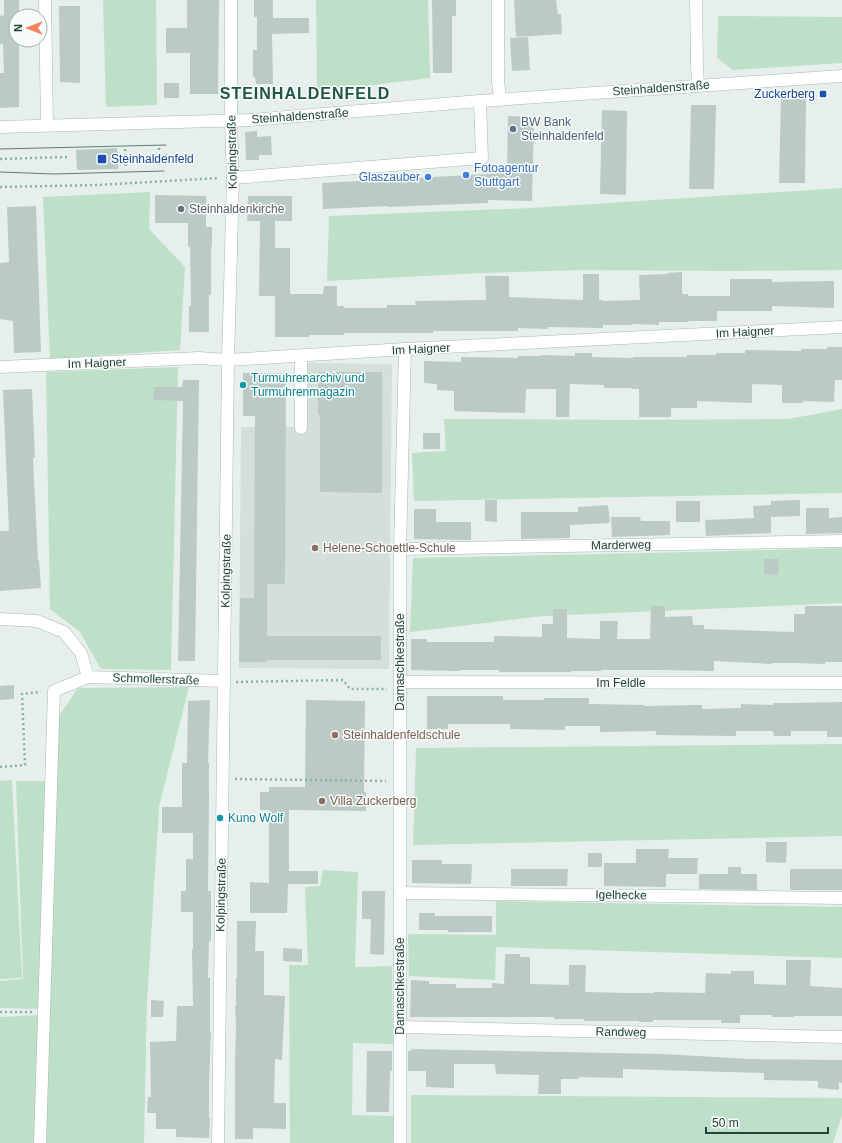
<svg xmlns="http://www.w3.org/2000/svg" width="842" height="1143" font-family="Arial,sans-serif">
<rect width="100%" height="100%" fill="#e6efeb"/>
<path fill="#d4dfda" d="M308,363L392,364L389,669L239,668L241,427H308Z"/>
<g fill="#bfe0c8">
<path d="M103,0H156L157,105L106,107Z"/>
<path d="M316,0H428L430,78L317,92Z"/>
<path d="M718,16L842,17V63L733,70L717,58Z"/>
<path d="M842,188V270L729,271L581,270L482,273L327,281L329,216L530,208Z"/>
<path d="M150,192L149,229L185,267L180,350L50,359L43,197Z"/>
<path d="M178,367L171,670L101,669L80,632L50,609L46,372Z"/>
<path d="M842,409V493L414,501L412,453L446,451L444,419L637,420L788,419Z"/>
<path d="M842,548V603L544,616L410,632L413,558L693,552Z"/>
<path d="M189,687L159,807L147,1003L144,1143H45L59,716L78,688Z"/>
<path d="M842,744V836L413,845L416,748Z"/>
<path d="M12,780L22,978L0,979V781Z"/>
<path d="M16,781H49L40,1009L0,1008V981L23,979Z"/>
<path d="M323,870L358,872L355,967L392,966L393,1044L353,1043L352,1115L394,1116L393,1143H290L289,965H308L305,887L320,886Z"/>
<path d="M496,901L842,907V958L496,947L495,980L409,976L408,934L496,935Z"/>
<path d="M41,1015L38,1143H0V1017Z"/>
<path d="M411,1095L842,1098V1115L833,1143H411Z"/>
</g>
<g fill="#bbcac4">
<path d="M4,0H19V16H16V40H19V107L0,108V73H4L3,44H0V16L4,15Z"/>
<path d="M187,0H219L218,94H190V53H166V28H187Z"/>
<path d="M254,0H273V18H309V33L272,34L273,84H256L255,77H253V50H257V17H254Z"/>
<path d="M432,0H456V16H452V73H433Z"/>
<path d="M514,0H556L558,14H561L562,34L516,37Z"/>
<path d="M59,6H80V83L60,82Z"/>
<path d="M528,37L530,70L512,71L510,38Z"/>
<rect x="164" y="83" width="15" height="15"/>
<path d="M781,99H806L805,183H779Z"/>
<path d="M691,105H716L714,189H689Z"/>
<path d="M602,110L627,111L626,195L600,194Z"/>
<path d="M508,116L534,117L532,201L488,200V203L388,207V206L323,209L322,183L507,173Z"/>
<path d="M257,131V137L271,136L272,155H259V160H246L245,132Z"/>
<path d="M117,148L118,169L77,170L76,150Z"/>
<path d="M155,195L206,196V227H212V247H211V295H209V332H189V306H191L190,247H188V223H155Z"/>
<path d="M248,196H292V221H275V248H290V294H323L324,286H337V306H344V308H387V305H416L415,301L486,300L485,276H509V297L583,300V274H599V300H603V301L640,300L639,275L667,274V273L682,272V294H688V296H730V279H772V282L834,281V308L772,306V311H717V321H688V322H659V325L632,324V325H603V328L548,327L547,329L518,328V331H433V333H344V335H309V337H275V296H259L260,221H247Z"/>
<path d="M36,206L41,352L14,353L13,321L0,319V263L9,262L7,207Z"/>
<path d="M827,347H842V380H835L834,402L803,401V403H782V385L752,384V403L697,401V408H671V417H639V389H632V388H604V385L570,384L569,417H556V389H526L525,413L483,412L454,411V391L437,390V384L424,383V361L461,362V357L518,358V356H541V355L575,356V353H592V357L633,358V357H687V355H716V353H745V350L801,351V349H827Z"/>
<path d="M318,372H382V493L320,492V415H318Z"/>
<path d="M243,373H286L285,584H267V636H381V660H267V662H239L240,598H254L255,416H243Z"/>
<path d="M183,380H199L195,661H178L183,401L153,400L154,387H182Z"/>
<path d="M32,389L35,458H33L38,560H39L41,588L0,591V531H9L3,390Z"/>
<rect x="423" y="433" width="17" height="16"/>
<path d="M485,500H497V522L485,521Z"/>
<path d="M800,500V516L771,517V533L706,536L705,520L754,518L753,506L771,505V501Z"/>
<rect x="676" y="501" width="24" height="21"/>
<path d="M608,505L610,523L570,525V538L521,539V512H578V507Z"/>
<path d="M806,508H829V518L842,517V533L806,534Z"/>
<path d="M414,509H436V522H471V540L414,539Z"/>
<path d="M611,517H640L641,521H670V535L612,537Z"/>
<path d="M764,559H779L778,575L764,574Z"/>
<path d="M651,606H665V617L692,616L693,625H704V629L794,632V614H805V606H842V662H825V664L797,663H772V664L714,661V671L659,670H601V671H571V672H499V670H460V671L411,670V639H427V642H494V636L542,637V624H553V609H567V638L600,639V621H618L617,639H650Z"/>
<path d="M14,685V699L0,700V686Z"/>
<path d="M427,696H503V700H544V698H589V704L644,705V706L702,705V709L741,708V704L773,705V703H791L842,702V737H827V731H791V736H774L773,731H736V736L656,735V731L600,732V726H565V730L510,729V724H448V729H427Z"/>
<path d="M210,700L208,763H209V796L208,891H211V941H209L208,978H210V1032H211L209,1084V1118H210L209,1138L176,1137V1129H156V1113H147L148,1097H151L150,1042L176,1041L177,1006H193L192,949H193V912H181V891H186V859H193V833H162V807H182V763H187L188,701Z"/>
<path d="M306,700L365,701L364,792H366V811L289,810V871H318V884H288L287,913H250V882L269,883V810H260V792H269V787H305Z"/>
<path d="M766,842H787L786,863L766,862Z"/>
<path d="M636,849H669L668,858H698L697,874H666V887L604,886V863H636Z"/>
<rect x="588" y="853" width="14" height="14"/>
<path d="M412,860H442V864H472L471,884L412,883Z"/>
<path d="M728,867H741V874H757V890L699,889V874H728Z"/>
<path d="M511,869H568L567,886H511Z"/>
<rect x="790" y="869" width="52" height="21"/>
<path d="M362,891H385L384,955L370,954L371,919H362Z"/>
<path d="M419,913H435V916H492V932H448V930H419Z"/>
<path d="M237,921H256L255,951H264V995L285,996L282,1060L275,1059L274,1103H286V1129L253,1128V1139H235V1062L236,1024L235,1006H236V978H237Z"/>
<path d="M283,948L302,949V962L283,961Z"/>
<path d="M505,954H520V957H530V984L569,985V965H586L585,992L627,993H654V992L705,993L706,973L731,974V971H754V984L786,985V960H811L810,986L842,988V1016H794V1017H772V1015H740V1023H721V1020H653V1022H639V1021H584V1019H554V1017H410L411,980L429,981V984H456V988H492V983L504,984Z"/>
<path d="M151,1000L164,1001L163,1017H151Z"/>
<path d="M411,1049L663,1054L749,1059L842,1060V1083L839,1082V1090L818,1088V1081L764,1080V1073L623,1069V1078L579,1077V1079H561V1094H538L539,1075L496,1074L495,1064H454V1088L426,1087V1071H408V1051H411Z"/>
<path d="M367,1051H392V1071H390L389,1112H366Z"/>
</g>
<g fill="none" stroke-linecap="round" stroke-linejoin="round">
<g stroke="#a8b8b2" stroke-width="13">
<g id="minor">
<path d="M45,0L47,125"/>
<path d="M498,0V80L500,100"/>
<path d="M696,0L697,66L698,85"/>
<path d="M0,127L250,120L480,101L842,76"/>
<path d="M233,178L482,158L480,101"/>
<path d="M301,356V428"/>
<path d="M0,367L199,358L228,360L405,349L842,327"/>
<path d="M400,549L842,541"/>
<path d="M0,619L37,621L64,632L81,653L88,677L224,681"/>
<path d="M401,682L842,683"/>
<path d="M400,893L842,898"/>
<path d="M400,1027L842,1037"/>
<path d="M40,1143L54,691L88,677"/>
<path d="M218,1143L228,360L233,178L231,121V0"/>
<path d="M400,1143V549L405,349"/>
</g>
</g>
<g stroke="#86b3a5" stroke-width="2.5" stroke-dasharray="2 3" stroke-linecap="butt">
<path d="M159,148V167"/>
<path d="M125,149L126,168"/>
<path d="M125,157L169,155L175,158L186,157"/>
<path d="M0,159L67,157"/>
<path d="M159,162L171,161L175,158"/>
<path d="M0,187L98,185L219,178"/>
<path d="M236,682L343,680L350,689H387"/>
<path d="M0,767L25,765L22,694L41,692"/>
<path d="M235,779L386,781"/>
<path d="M0,1012H32"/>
</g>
<use href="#minor" stroke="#fff" stroke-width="12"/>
<g stroke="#5f7d75" stroke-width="1">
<path d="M0,149L166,145"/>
<path d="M0,172L54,174L164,171"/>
</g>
</g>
<g fill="#1a4fb4" stroke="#f7fbf9" stroke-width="1.5">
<rect x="819" y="90" width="8" height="8" rx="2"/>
<rect x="97" y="154" width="10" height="10" rx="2"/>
</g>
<circle fill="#5c6f8a" stroke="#f7fbf9" stroke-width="1.5" cx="513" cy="129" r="4"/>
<g fill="#3f7fe0" stroke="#f7fbf9" stroke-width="1.5">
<circle cx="466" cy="175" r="4"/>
<circle cx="428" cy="177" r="4"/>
</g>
<circle fill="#6b7280" stroke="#f7fbf9" stroke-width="1.5" cx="181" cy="209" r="4"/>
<g fill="#0f9aa8" stroke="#f7fbf9" stroke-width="1.5">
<circle cx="243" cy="385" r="4"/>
<circle cx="220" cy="818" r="4"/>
</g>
<g fill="#8d6e63" stroke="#f7fbf9" stroke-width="1.5">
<circle cx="315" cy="548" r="4"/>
<circle cx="335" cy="735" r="4"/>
<circle cx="322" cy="801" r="4"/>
</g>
<g text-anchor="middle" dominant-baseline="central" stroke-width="3" stroke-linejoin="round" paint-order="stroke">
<g font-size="12" fill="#24423a" stroke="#f7fbf9">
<text transform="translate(661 88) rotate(-4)">Steinhaldenstraße</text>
<text transform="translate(300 116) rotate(-4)">Steinhaldenstraße</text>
<text transform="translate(232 152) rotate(-91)">Kolpingstraße</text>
<text transform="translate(745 332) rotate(-3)">Im Haigner</text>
<text transform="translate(421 349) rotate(-3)">Im Haigner</text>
<text transform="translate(97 363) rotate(-2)">Im Haigner</text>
<text transform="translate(621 545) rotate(-1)">Marderweg</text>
<text transform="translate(226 571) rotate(-89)">Kolpingstraße</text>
<text transform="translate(400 662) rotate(-90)">Damaschkestraße</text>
<text transform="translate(156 679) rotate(2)">Schmollerstraße</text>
<text x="621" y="683">Im Feldle</text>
<text transform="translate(221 895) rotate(-89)">Kolpingstraße</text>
<text transform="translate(621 895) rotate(1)">Igelhecke</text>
<text transform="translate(400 986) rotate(-90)">Damaschkestraße</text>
<text transform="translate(621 1032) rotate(1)">Randweg</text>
</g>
<g font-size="12" fill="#164399" stroke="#f7fbf9" text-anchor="end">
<text x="815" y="94">Zuckerberg</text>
<text x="111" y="159" text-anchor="start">Steinhaldenfeld</text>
</g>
<g font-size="12" fill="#4e5e75" stroke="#f7fbf9" text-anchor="start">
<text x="521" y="122">BW Bank<tspan x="521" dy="14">Steinhaldenfeld</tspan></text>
</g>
<g font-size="12" fill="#366cbe" stroke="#f7fbf9" text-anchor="start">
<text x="474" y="168">Fotoagentur<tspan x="474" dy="14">Stuttgart</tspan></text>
<text x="420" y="177" text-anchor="end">Glaszauber</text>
</g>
<g font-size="12" fill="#5b616d" stroke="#f7fbf9" text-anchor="start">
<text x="189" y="209">Steinhaldenkirche</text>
</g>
<g font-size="12" fill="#0d838f" stroke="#f7fbf9" text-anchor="start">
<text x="251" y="378">Turmuhrenarchiv und<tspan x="251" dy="14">Turmuhrenmagazin</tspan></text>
<text x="228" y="818">Kuno Wolf</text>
</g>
<g font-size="12" fill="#785e54" stroke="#f7fbf9" text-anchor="start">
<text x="323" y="548">Helene-Schoettle-Schule</text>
<text x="343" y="735">Steinhaldenfeldschule</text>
<text x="330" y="801">Villa Zuckerberg</text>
</g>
<g font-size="16" font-weight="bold" letter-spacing="1" fill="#1f5548" stroke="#f7fbf9">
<text x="305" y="93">STEINHALDENFELD</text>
</g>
</g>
<g transform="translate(28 28) rotate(270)"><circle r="19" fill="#f7fbf9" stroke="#a3b1ad"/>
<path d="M0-3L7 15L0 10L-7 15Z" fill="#f4845f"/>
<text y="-6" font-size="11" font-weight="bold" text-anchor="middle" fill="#24423a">N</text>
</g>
<path d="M706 1127v6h122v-6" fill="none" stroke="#24423a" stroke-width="2"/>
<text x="712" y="1127" font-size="12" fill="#24423a" stroke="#f7fbf9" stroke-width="3" paint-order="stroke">50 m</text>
</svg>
